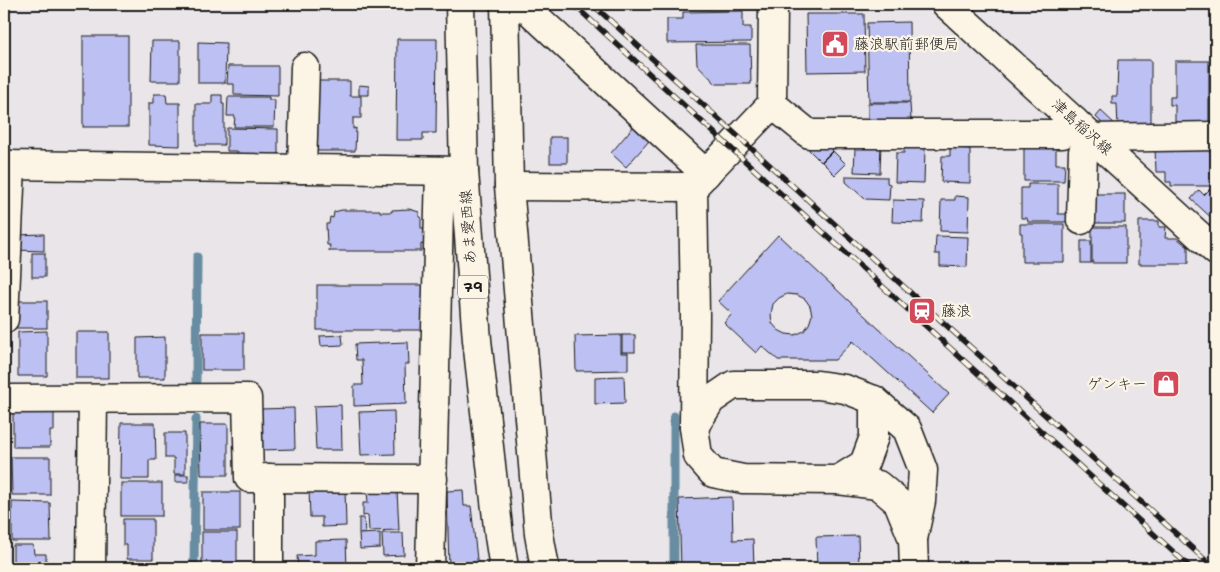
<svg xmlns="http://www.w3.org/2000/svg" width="1220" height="572" font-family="'Shantell Sans','Klee One',sans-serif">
<rect width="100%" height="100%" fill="#e9e5e9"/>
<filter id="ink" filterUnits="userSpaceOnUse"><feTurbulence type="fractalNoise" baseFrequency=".02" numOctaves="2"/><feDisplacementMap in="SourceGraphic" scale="10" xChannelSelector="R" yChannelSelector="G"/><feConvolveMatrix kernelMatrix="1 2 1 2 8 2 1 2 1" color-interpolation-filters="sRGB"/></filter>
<g filter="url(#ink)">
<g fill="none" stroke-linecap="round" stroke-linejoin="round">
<g stroke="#688da2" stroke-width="9">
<path d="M196,381L197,257"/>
<path d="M194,568L196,419"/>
<path d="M674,568V416"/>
</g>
</g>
<g fill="#bdc0f2" stroke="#1c1c1c" fill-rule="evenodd">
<path d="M743,11V27H751V42L667,43V19H683V12Z"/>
<path d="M806,14H864L865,71L807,72Z"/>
<path d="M909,22L910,102H869L867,23Z"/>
<rect x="83" y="36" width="45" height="91"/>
<path d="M397,39H437L436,133H423V140H396Z"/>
<path d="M152,41H180V81H151Z"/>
<path d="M198,42L226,43L225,83H198Z"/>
<path d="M696,45H750L751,84H716L697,64Z"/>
<path d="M1118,60H1151V128H1118L1117,104H1112V96H1117Z"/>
<path d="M1175,61H1209V129H1175V105H1170V97H1175Z"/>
<path d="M228,66H278V96L234,95V84H227Z"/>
<path d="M317,81H350V96H361V118H353V129L356,128L355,151H316Z"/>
<path d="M359,85L369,86V95H359Z"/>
<path d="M154,94H166L167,103H180V146L149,145V103H154Z"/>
<path d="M212,95H222V104H224V145H196V104H212Z"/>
<path d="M228,97H269V100H275L274,127H234L235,116H227Z"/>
<path d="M868,103H910L911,120L868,121Z"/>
<path d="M1101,111L1115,124L1109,130L1096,117Z"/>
<path d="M633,127L649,141L626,167L611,153Z"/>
<path d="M227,128L278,129V157L237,159V151H227Z"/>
<rect x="550" y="137" width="17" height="26"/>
<path d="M815,143H824L833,150L821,162L809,150Z"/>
<path d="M881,143L880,173L854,172L855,148Z"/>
<path d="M1030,145H1056V164H1065L1064,181H1024V148H1030Z"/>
<path d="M904,147L925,148L924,183L895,182L896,153H904Z"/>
<path d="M950,148L970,149V183L941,182L942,156H950Z"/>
<path d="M1155,148L1216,149V180H1213V186H1171V182H1166V172H1156Z"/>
<path d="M833,151L846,164L835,175L822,162Z"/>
<path d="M846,176L887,177V183L890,184L889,200L865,199L846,182Z"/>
<path d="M1028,184H1058V214H1069V222H1028L1027,218H1021V188H1028Z"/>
<path d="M1212,187L1216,191V222L1191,199L1199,190L1204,195Z"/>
<rect x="1094" y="194" width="31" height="29"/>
<path d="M955,196L969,197L968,232L940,231L941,200H955Z"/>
<path d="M893,200L924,201L923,223L892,222Z"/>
<path d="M409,209L419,212V217L421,218V228H425V245L421,244V251H329L330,245H327L326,224H329L330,217L333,218L334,212L342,210H380V212H392V210Z"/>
<path d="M1139,221H1159V227H1166L1165,238H1177L1188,247V264H1139Z"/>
<path d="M1020,224H1064V262H1022V233H1020Z"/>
<rect x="1092" y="227" width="34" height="36"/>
<path d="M44,234V251L15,250V235Z"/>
<path d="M778,235L949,394L932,413L853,341L835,360H778L762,346L756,353L724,323L732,314L718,301ZM787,294L797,295L805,299L810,306L812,315L809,324L804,331L795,335L786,334L778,330L772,323L771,314L773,304L779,298Z"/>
<path d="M936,236L968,237L967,267L940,266V254H935Z"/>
<rect x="1081" y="241" width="10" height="22"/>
<rect x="32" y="253" width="13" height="24"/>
<rect x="317" y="285" width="113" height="45"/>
<rect x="13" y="301" width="34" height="27"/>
<path d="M47,331V376H18V332Z"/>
<rect x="76" y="332" width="33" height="46"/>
<rect x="202" y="333" width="42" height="37"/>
<path d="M342,335L343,345L321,346L320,336Z"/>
<path d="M621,335V353H628V370L576,371L575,336Z"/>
<rect x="622" y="335" width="13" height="17"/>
<path d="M165,337V378H137V338Z"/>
<path d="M408,342L409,364H405L406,404L354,406V385H363L362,360H356L355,344Z"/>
<path d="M624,376L625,403L595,404V377Z"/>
<path d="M341,405L342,450H316L314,406Z"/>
<path d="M13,407H50V413H54V431H50V447H13Z"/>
<path d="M294,408L295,449L261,450L260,409Z"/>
<path d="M394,411L395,454L361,455L359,412Z"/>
<path d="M121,423H155L156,460H149V479H120Z"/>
<path d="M200,424H228V475H201Z"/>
<path d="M165,433H185V474H174V458H165Z"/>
<path d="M11,457H50V495H12Z"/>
<rect x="175" y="475" width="13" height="7"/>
<rect x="121" y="483" width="41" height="33"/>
<path d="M345,488L346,526L322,527V517H310L309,490Z"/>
<path d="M397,490L399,530L369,531L368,515L363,516V503H368L367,491Z"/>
<path d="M463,490L464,506H471L478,568H449L447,491Z"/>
<rect x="203" y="492" width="37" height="38"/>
<path d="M732,497L733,540L753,539L754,567L681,568L679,499Z"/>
<path d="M12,502L50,503L51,541H12Z"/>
<path d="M359,518H364L365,534H359Z"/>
<path d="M123,519H153V559H127V545H123Z"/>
<rect x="202" y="532" width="35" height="36"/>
<path d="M380,533V548L360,549L359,534Z"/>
<path d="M382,533H403L404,555L383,556Z"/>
<path d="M858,536L859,568H810H817L816,537Z"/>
<path d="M346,540L347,568H298L297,556L315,555V541Z"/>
<path d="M13,545H33L34,554H46V568H13Z"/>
</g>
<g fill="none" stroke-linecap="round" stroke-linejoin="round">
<g stroke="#1c1c1c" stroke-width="31">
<g id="minor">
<path d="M522,4L706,174"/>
<path d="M773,4L772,104L693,187L695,315L694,427L698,456L713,473L743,479L838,480L878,485L898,502L913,539"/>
<path d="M772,104L809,134H1062L1074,121"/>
<path d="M4,165L464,171"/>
<path d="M302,169L305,67"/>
<path d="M509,186L693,187"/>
<path d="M1081,220L1083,151L1093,138L1216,136"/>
<path d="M4,319L11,165"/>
<path d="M4,399L247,398L249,478L433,479"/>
<path d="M874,400L907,429L923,470L921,501L913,539L914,568"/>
<path d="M694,427L711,400L733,385H818L845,389L874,400V437L864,464L838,480"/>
<path d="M269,478V568"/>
<path d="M91,568L93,399"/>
<path d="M430,568L440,171"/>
</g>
</g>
<g stroke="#1c1c1c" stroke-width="31">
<g id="major">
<path d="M460,4L464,171L477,340L499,536L504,568"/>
<path d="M505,4L509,186L539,534L545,568"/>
<path d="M946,4L1216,251"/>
</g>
</g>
<use href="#minor" stroke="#fcf5e5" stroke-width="28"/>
<use href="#major" stroke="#fcf5e5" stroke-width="28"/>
<g stroke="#1c1c1c" stroke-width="5.5">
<g id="rail">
<path d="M573,4L1191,568"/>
<path d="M592,4L1214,568"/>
</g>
</g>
<use href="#rail" stroke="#fcf5e5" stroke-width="4" stroke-dasharray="11" stroke-linecap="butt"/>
</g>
</g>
<defs>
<g id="civic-square" transform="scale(1.4375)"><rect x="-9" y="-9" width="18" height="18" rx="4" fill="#d1495b" stroke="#fcf5e5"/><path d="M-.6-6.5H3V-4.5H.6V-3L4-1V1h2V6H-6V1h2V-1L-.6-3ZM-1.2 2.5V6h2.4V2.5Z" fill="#fff"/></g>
<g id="station-square" transform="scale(1.4375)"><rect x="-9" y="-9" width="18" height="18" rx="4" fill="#d1495b" stroke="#fcf5e5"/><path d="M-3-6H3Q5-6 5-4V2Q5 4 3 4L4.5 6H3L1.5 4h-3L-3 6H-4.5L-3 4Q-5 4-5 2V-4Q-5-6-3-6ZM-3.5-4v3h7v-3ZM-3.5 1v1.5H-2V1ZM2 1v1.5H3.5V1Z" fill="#fff"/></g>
<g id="shop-square" transform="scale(1.4375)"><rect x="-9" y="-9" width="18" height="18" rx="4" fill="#d1495b" stroke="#fcf5e5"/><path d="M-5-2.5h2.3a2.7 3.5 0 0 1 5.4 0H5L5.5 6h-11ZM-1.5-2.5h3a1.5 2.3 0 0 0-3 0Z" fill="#fff"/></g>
</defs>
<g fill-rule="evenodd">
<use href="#civic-square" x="835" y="44"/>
<use href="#station-square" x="922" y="311"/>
<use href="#shop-square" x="1166" y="384"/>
</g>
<g text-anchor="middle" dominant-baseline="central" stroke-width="4.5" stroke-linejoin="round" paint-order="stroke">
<rect fill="#fcf5e5" stroke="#5f5d58" stroke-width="1" x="458" y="275.5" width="30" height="23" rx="4"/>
<g font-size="14" font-weight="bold" fill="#1c1c1c">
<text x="473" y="287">79</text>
</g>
<g font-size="15" fill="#1c1c1c" stroke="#fcf5e5" text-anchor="start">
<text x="854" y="44">藤浪駅前郵便局</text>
<text x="941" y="311">藤浪</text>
<text x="1147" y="384" text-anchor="end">ゲンキー</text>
</g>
<g font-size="15" fill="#1c1c1c" stroke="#fcf5e5">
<text transform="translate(1082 127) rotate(42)">津島稲沢線</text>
<text transform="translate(468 227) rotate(-94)">あま愛西線</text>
</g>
</g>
<rect width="1220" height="572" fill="none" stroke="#fcf5e5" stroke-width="20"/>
<rect x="10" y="10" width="1200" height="552" fill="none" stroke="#1c1c1c" stroke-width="2" filter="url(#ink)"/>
</svg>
